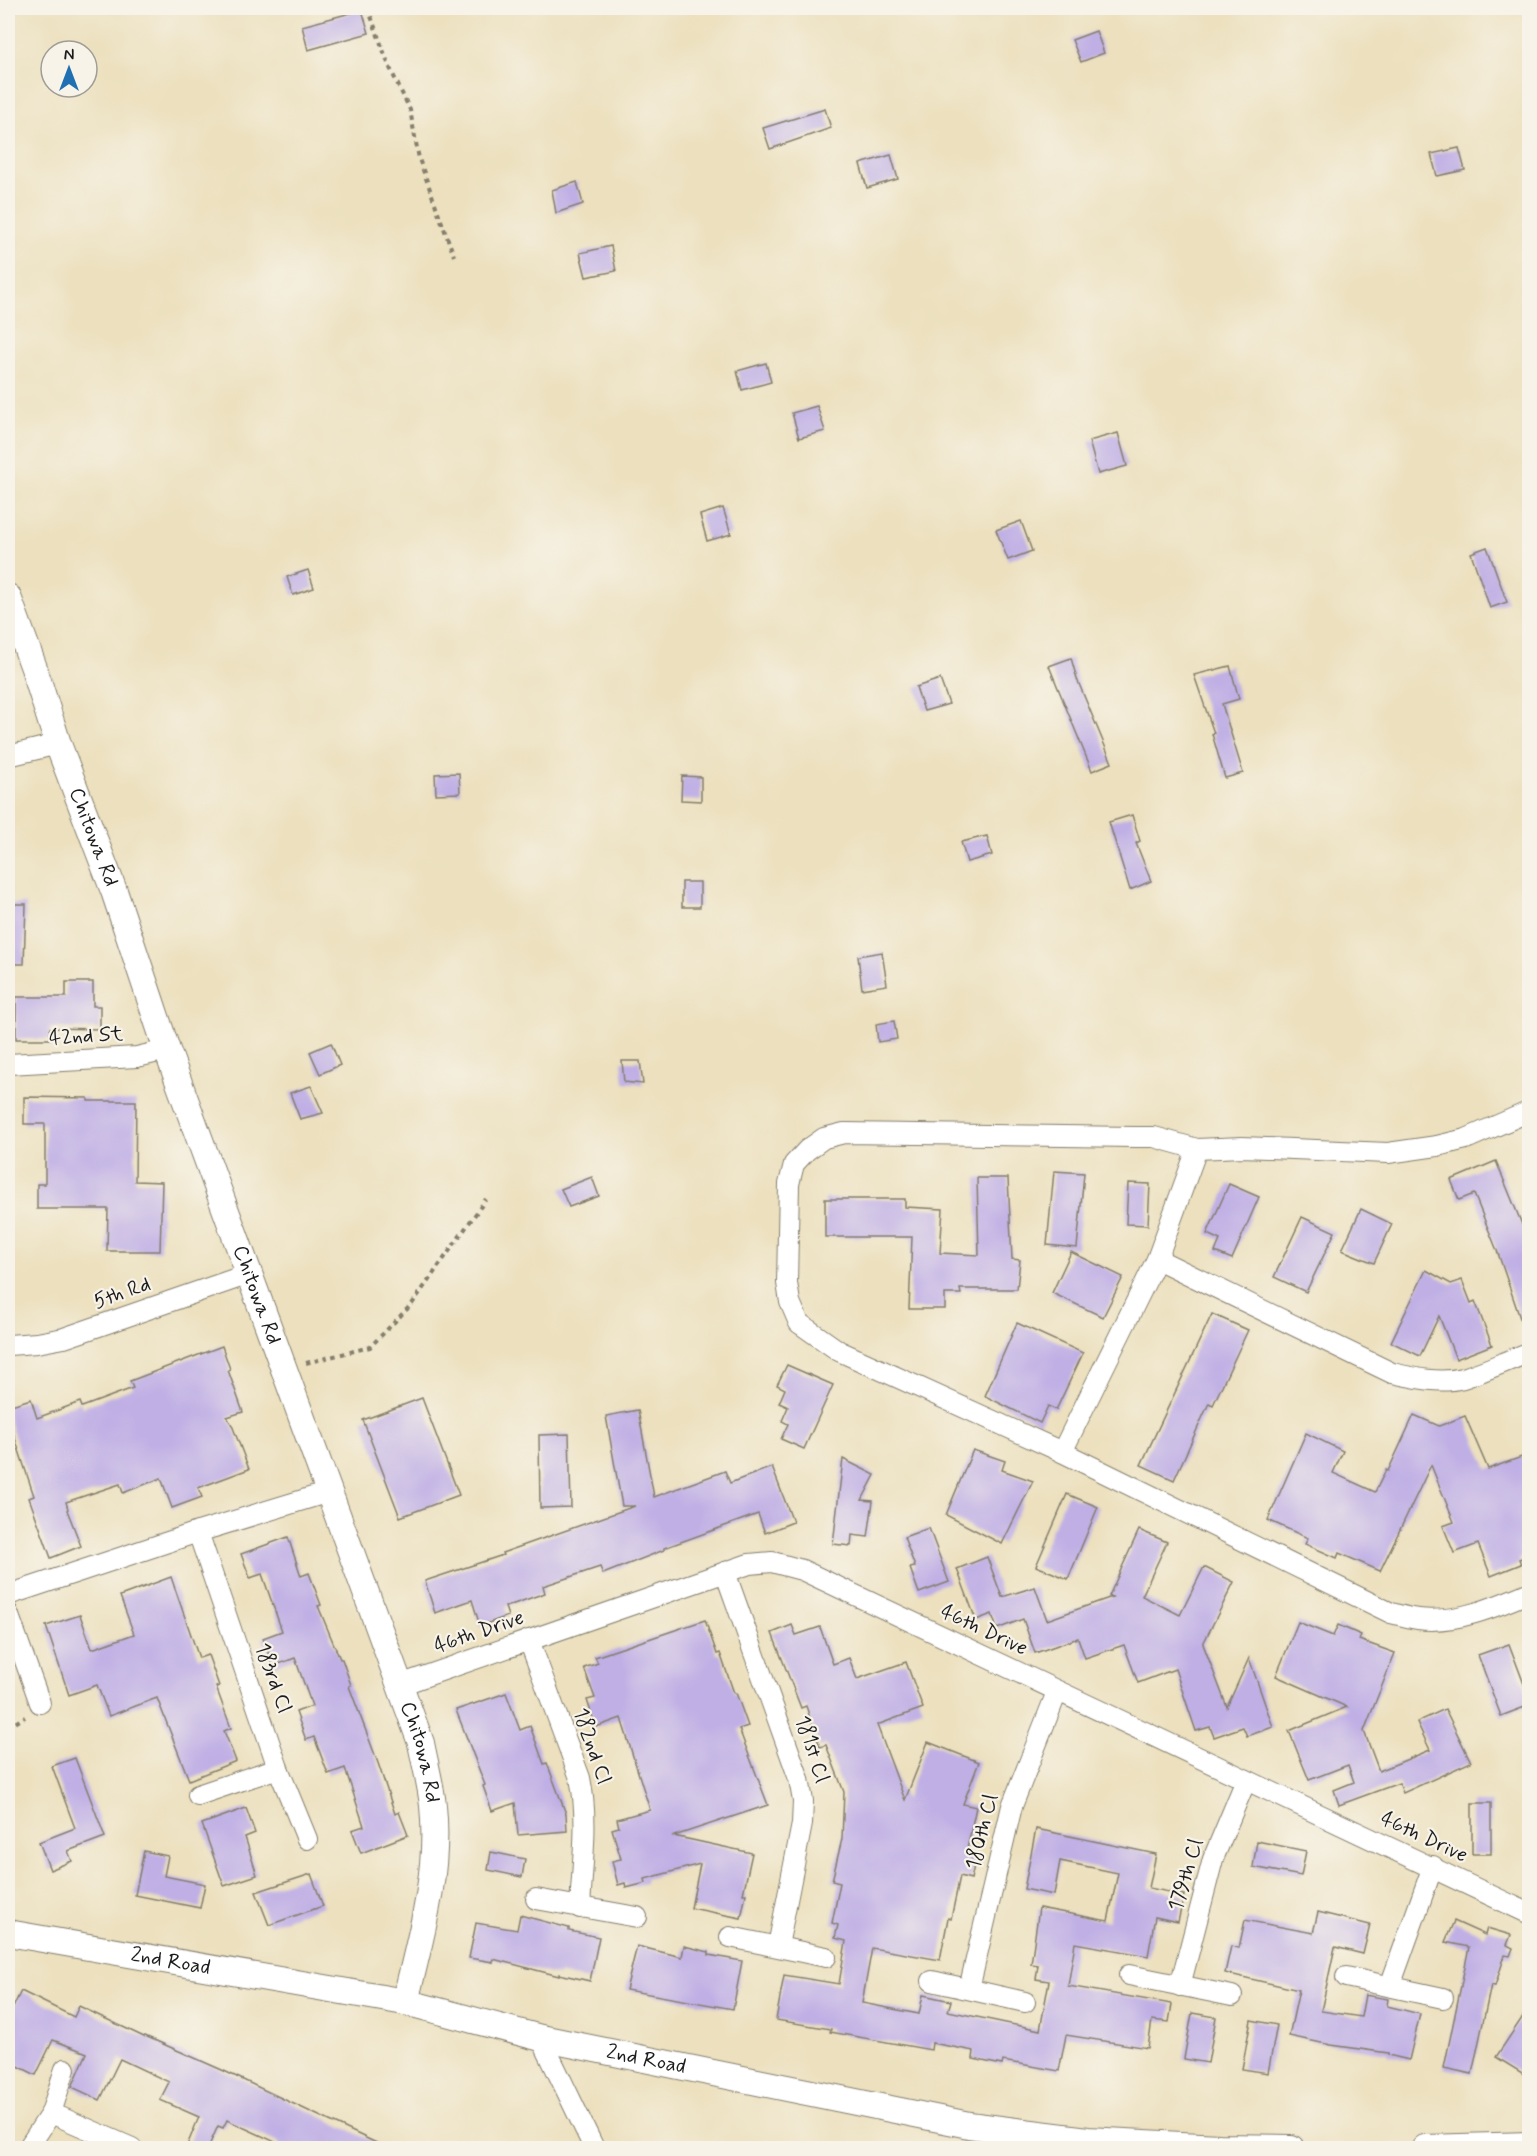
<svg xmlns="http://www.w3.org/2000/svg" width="1537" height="2156" font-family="Mynerve,sans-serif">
<rect width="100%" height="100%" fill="#f7f3e8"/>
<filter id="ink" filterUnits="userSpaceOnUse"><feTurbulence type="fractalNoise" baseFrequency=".0167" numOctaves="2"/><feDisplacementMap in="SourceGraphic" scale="12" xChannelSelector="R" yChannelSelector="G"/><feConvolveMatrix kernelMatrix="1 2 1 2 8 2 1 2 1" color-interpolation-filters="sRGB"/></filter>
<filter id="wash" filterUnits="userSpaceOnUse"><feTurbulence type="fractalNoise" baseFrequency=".008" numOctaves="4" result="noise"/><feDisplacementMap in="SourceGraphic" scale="24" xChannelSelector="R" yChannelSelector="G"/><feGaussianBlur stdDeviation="1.35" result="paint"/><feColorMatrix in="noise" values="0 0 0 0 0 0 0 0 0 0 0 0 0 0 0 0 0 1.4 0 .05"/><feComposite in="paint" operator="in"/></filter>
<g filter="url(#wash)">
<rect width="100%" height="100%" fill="#ece0be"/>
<g id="blocks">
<g fill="#bfafe5">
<path d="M362,10L369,33L308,50L302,26Z"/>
<path d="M1096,31L1104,53L1081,62L1072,40Z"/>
<path d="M825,109L831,128L770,149L763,128Z"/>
<path d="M1459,148L1465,170L1437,176L1431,154Z"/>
<path d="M891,155L898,179L867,188L860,164Z"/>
<path d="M577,182L583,204L556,213L552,190Z"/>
<path d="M611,246L616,271L586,277L580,253Z"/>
<path d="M766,363L771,382L742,390L737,371Z"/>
<path d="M817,406L825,431L799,438L792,413Z"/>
<path d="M1118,433L1127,466L1098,474L1089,441Z"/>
<path d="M723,508L731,534L707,541L700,515Z"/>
<path d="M1021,521L1032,551L1008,560L996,530Z"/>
<path d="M1487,547L1507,602L1490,608L1471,553Z"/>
<path d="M308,570L314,588L293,595L287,577Z"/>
<path d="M1071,658L1077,679L1112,763L1092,771L1049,666Z"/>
<path d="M1230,666L1239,699L1222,704L1243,773L1225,778L1212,734L1214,733L1194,675Z"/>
<path d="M940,679L949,704L924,711L916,687Z"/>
<path d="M459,773L460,793L436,794L435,774Z"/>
<path d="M682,776L701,777V801L681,800Z"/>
<path d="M1132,815L1140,841L1136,843L1151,881L1130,890L1109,822Z"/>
<path d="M987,836L992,855L967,862L961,842Z"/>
<rect x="682" y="882" width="18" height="25"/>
<path d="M8,904H26L24,964H8Z"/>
<path d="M882,952L887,985L862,989L858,956Z"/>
<path d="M66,982H93V1006H100V1029L50,1028V1039H16V997H66Z"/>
<path d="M894,1021L897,1039L878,1042L876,1024Z"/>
<path d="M331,1043L340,1065L320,1074L310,1052Z"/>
<path d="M622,1061H640L643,1084L624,1082Z"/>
<path d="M311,1086L323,1113L300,1119L290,1093Z"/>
<path d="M24,1097L88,1098V1101H136L135,1181L162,1182L160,1251H107L108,1209H37V1184H45V1124H24Z"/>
<path d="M1496,1161L1530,1244V1336H1526L1498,1253L1474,1194L1459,1200L1451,1180Z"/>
<path d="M1054,1171L1084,1173L1077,1248L1047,1245Z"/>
<path d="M592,1177L599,1196L569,1207L561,1189Z"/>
<path d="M977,1178H1008L1012,1259L1020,1260L1017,1289H960L961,1294H945V1309H909L912,1237H825V1199H905V1207L943,1209L940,1253L979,1255Z"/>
<path d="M1128,1183L1150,1184L1148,1225L1126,1224Z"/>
<path d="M1229,1184L1259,1197L1232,1259L1215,1252L1220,1240L1207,1234Z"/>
<path d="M1361,1209L1392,1224L1374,1263L1342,1250Z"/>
<path d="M1302,1217L1335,1232L1306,1292L1274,1277Z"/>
<path d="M1071,1252L1123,1277L1103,1317L1052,1293Z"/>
<path d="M1426,1270L1451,1284L1462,1280L1471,1303L1475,1301L1492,1345L1456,1359L1439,1316L1420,1356L1391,1342Z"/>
<path d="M1212,1314L1248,1330L1213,1405L1209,1403L1174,1480L1141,1465Z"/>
<path d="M1017,1323L1083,1353L1056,1410L1048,1406L1040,1423L985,1396Z"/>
<path d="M222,1346L230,1369L228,1370L243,1412L227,1417L232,1425L249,1469L198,1488L202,1497L172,1508L161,1478L123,1493L120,1484L66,1502L68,1509L67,1510L81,1546L51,1558L29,1498L34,1496L8,1417V1406L31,1399L37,1418L80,1402L82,1407L133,1388L130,1381Z"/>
<path d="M787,1365L833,1385L804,1449L781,1439L788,1424L782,1421L788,1407L779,1403L785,1389L777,1385Z"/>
<path d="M422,1398L459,1495L400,1517L363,1420Z"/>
<path d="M638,1410L654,1497L725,1471L730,1483L772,1467L793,1522L765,1533L758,1514L664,1548V1550L603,1574L600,1567L543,1586L545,1593L505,1607L508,1616L480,1626L472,1600L435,1613L425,1581L503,1555L502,1553L635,1506H622L606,1416Z"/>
<path d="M1414,1415L1439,1426L1465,1416L1488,1469L1530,1454V1555L1519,1559L1521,1564L1491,1576L1478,1544L1454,1553L1443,1526L1454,1522L1431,1465L1380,1571L1339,1553L1337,1558L1305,1544L1308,1538L1268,1520L1306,1433L1343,1451L1333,1473L1375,1492L1386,1470L1388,1471Z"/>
<path d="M569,1434L571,1507L540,1508L539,1435Z"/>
<path d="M973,1450L1005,1461L1002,1470L1033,1481L1002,1544L946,1515Z"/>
<path d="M843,1459L875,1475L862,1500L873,1501L868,1537L852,1535L851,1546L833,1544Z"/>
<path d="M1067,1494L1098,1507L1068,1579L1036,1566Z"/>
<path d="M929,1528L949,1582L919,1593L910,1568L915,1567L904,1537Z"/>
<path d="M1139,1530L1167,1542L1142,1596L1180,1615L1204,1567L1234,1582L1203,1644L1227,1707L1249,1658L1273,1727L1247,1736L1243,1727L1214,1737L1210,1727L1196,1731L1175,1669L1138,1683L1124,1645L1085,1658L1078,1638L1035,1653L1023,1619L997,1629L992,1614L976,1620L957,1569L987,1557L1002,1597L1035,1587L1047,1620L1112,1597L1109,1596Z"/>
<path d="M288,1537L301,1576L309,1573L321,1605L318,1606L340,1659H342L351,1685L349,1686L378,1763L395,1814L399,1812L408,1835L361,1853L352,1830L364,1826L345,1768L328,1774L314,1737L306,1740L296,1712L312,1706L295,1658L273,1666L263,1638L282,1631L262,1574L250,1578L241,1554Z"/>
<path d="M171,1577L199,1658L208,1655L219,1686L216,1687L231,1728L224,1731L236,1761L189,1780L157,1698L109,1716L97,1685L69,1695L46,1626L80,1615L92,1649L134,1634L120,1596Z"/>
<path d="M705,1620L717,1654L720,1653L734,1693H736L748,1726L739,1729L768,1805L674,1836L752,1853L743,1894H746L741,1918L691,1908L700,1864L645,1879L646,1883L626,1888L625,1883L618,1885L612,1861L621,1859L612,1829L619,1827L617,1819L650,1810L621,1718L596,1727L587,1700L595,1698L584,1668L598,1663L595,1657Z"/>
<path d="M1298,1622L1333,1636L1338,1625L1361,1635L1359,1640L1395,1653L1364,1731L1379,1771L1430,1750L1417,1722L1445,1709L1471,1762L1403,1793L1399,1783L1339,1805L1334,1790L1354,1782L1348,1765L1309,1780L1289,1731L1347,1707L1276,1676Z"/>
<path d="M792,1625L796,1635L820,1627L833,1664L849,1658L857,1679L906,1662L923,1708L877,1725L905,1800L928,1742L979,1762L963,1804L976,1807L966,1854L976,1857L971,1879L960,1876L951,1919L948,1918L940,1960L872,1948L862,2003L919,2014L923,1995L951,2001L948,2011L1040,2030L1049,1981L1036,1979L1038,1965L1031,1964L1039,1908L1108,1921L1118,1873L1060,1861L1054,1895L1024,1889L1036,1829L1156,1854L1149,1888L1184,1895L1178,1922L1155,1917L1148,1956L1075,1943L1068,1986L1172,2004L1169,2022L1152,2020L1148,2048L1066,2035L1059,2071L1003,2061L1002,2065L973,2059L974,2051L932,2043L931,2050L830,2032L831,2029L776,2020L784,1975L839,1984L846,1941L835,1938L838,1925L832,1923L840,1883L832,1881L842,1839L844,1792L826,1745L820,1747L806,1706L801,1708L772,1633Z"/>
<path d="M1509,1644L1530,1700V1705L1501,1716L1478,1655Z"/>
<path d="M506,1693L520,1730L530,1726L544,1764L547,1763L566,1814L567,1831L518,1835L515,1803L492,1811L483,1786L485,1785L456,1710Z"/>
<path d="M75,1758L105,1837L68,1851L72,1861L50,1870L39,1842L75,1828L52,1766Z"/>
<rect x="1472" y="1803" width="19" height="51"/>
<path d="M246,1808L255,1833L245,1837L257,1875L224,1886L202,1824Z"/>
<path d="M1257,1841L1306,1851L1301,1876L1253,1867Z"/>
<path d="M144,1851L168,1856L164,1876L205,1884L200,1908L135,1895Z"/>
<path d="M491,1852L525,1859L522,1877L488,1870Z"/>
<path d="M311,1874L323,1906L269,1925L256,1892Z"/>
<path d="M1318,1912L1370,1925L1363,1954L1335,1947L1321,2011L1361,2017L1365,1995L1388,1999L1387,2006L1420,2014L1409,2060L1388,2055V2053L1331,2045L1289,2036L1299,1990L1225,1973L1231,1946L1239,1948L1245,1920L1313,1933Z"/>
<path d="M520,1915L569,1928V1931L599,1937L590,1981L559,1974V1976L493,1959V1962L469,1958L476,1923L517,1930Z"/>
<path d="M1454,1921L1485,1935L1487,1928L1511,1935L1507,1945L1513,1948L1510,1956L1505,1955L1495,1986L1491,1985L1472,2074L1444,2068L1469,1947L1445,1942Z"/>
<path d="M637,1946L682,1957L684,1946L709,1952V1955L742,1961L733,2009L626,1990Z"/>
<path d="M21,1991L74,2017L79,2006L144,2037L145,2036L222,2070L387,2148H278L280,2144L227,2120L223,2128L218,2126L208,2148H186L199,2117L160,2100L169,2082L120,2059L100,2100L72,2087L87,2053L53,2040L36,2075L8,2061V2018Z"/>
<path d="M1530,2006V2078L1496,2057Z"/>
<path d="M1192,2013L1216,2017L1208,2063L1184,2059Z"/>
<path d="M1251,2020L1277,2025L1268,2073L1242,2069Z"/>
</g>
</g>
</g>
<g filter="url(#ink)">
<use href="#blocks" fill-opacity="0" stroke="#847e6d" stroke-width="1.5"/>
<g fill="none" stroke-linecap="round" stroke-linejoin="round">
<g stroke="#847e6d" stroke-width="22">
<g id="minor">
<path d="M8,756L58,744"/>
<path d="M8,1064L137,1057L167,1050"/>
<path d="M1530,1111L1466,1139L1437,1146L1388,1153L1242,1147L1197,1149L1154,1137H1135L844,1133L824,1138L807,1150L794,1164L789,1184L787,1283L790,1302L799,1323L839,1351L1062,1452L1391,1613C1399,1615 1409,1618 1418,1619C1456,1624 1495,1607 1530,1592"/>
<path d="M1157,1259L1392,1373C1414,1378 1440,1384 1463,1378C1485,1371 1507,1361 1530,1352"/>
<path d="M8,1345L37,1343L64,1338L249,1274"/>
<path d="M1062,1452L1157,1259L1197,1149"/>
<path d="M198,1532L278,1768L307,1839"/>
<path d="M725,1572L799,1779L803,1801L802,1824L778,1946"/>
<path d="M8,1595L198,1532L329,1492"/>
<path d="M8,1613L40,1703"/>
<path d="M529,1640L580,1778C589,1820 582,1865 580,1908"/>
<path d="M400,1685L749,1564L772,1562L802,1570L1530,1914"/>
<path d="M198,1795L278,1768"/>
<path d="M536,1899L637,1917"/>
<path d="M730,1937L826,1957"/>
<path d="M1129,1975L1232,1996"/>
<path d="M1346,1977L1443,1998"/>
<path d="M932,1981L1025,2002"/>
<path d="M1180,1986L1213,1859L1246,1780"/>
<path d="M1390,1986L1433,1866"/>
<path d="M969,1989L1012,1806L1057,1692"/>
<path d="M541,2038L594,2148"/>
<path d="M51,2113L132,2148"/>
<path d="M28,2148L51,2113L65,2069"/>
</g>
</g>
<g stroke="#847e6d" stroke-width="28">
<g id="tertiary">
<path id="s1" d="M8,597L34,668L58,744L114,891L167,1050L421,1743C425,1764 431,1785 433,1806C440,1873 420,1939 405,2002"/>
<path id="s2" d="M8,1933L405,2002L541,2038L969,2125L1088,2140L1219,2147L1291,2148"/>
<path d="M1425,2148L1530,2145"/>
</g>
</g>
<g stroke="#847e6d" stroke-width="4" stroke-dasharray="4.5 4.5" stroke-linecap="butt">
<path d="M368,8L389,66L410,110L419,159L454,256"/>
<path d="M306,1363L370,1347L412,1304L486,1199"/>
<path d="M8,1727L25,1717"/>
</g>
<use href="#minor" stroke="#fff" stroke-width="20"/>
<use href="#tertiary" stroke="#fff" stroke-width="26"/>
</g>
</g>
<g text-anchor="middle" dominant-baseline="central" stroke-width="4.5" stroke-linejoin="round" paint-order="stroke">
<g font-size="21" fill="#1c1c1c" stroke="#f7f3e8">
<text stroke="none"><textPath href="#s1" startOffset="255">Chitowa Rd</textPath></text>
<text transform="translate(86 1036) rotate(-3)">42nd St</text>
<text transform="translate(122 1293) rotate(-19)">5th Rd</text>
<text stroke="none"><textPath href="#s1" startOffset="741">Chitowa Rd</textPath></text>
<text transform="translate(984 1630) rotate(25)">46th Drive</text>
<text transform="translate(479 1632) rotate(-19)">46th Drive</text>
<text transform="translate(273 1678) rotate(71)">183rd Cl</text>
<text transform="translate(592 1746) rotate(72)">182nd Cl</text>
<text transform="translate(812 1749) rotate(72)">181st Cl</text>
<text stroke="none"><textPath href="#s1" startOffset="1227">Chitowa Rd</textPath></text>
<text transform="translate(982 1832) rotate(-76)">180th Cl</text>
<text transform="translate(1424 1837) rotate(25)">46th Drive</text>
<text transform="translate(1186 1875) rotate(-73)">179th Cl</text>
<text stroke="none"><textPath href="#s2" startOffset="165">2nd Road</textPath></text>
<text stroke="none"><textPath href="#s2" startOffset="651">2nd Road</textPath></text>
</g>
</g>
<rect width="1537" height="2156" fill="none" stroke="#f7f3e8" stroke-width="30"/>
<g transform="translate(69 69)"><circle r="28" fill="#f7f3e8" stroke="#9f9d96" stroke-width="1.5"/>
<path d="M0-4.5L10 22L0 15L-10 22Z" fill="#1f6fb2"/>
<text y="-9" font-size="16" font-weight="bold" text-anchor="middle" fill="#1c1c1c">N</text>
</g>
</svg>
